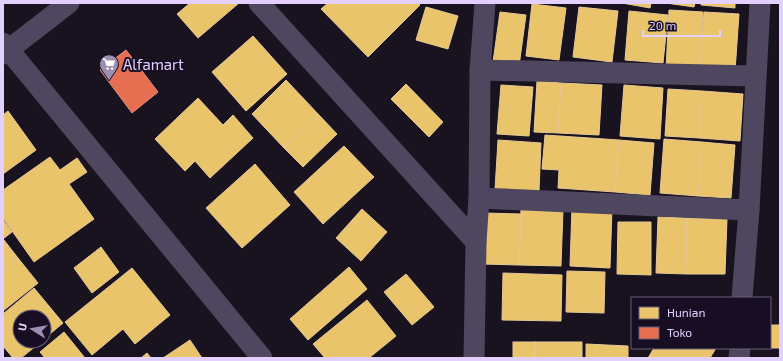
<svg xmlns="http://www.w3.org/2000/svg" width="783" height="361" font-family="'Exo 2',sans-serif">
<rect width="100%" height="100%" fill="#18131e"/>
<g fill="#e9c46a" stroke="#e7c897">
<path d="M190,3H239L198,38L177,14Z"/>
<path d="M328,3H418L420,5L368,57L321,9Z"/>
<path d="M622,3H651L650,8Z"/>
<path d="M666,3H695L694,7Z"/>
<path d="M701,3H735V8L701,5Z"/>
<path d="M532,4L566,8L559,60L526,56Z"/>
<path d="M426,7L458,16L448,49L416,40Z"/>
<path d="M579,7L618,11L612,62L573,57Z"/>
<path d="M669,10L703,12L700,71L666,69Z"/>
<path d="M629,11L668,15L663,63L625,60Z"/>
<path d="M500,12L526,15L519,66L493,62Z"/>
<path d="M704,12L739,14L735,71L700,69Z"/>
<path d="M253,36L287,74L246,111L212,72Z"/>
<path d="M286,80L319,115L284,148L252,114Z"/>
<path d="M537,81L561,83L558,133L534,132Z"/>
<path d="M561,83L602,85L599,135L558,133Z"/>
<path d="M406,84L443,122L429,137L391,99Z"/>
<path d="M501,85L533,87L529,136L497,134Z"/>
<path d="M624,85L663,88L660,139L620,136Z"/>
<path d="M668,89L702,91L699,138L665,136Z"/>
<path d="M702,91L743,94L740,141L699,138Z"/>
<path d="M198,98L223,125L233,115L253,138L210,178L195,161L185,171L155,139Z"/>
<path d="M8,111L36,150L3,174V115Z"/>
<path d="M319,115L337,134L303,167L284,148Z"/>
<path d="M545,135L619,140L615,192L558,188L559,170L542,169Z"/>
<path d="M664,139L702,142L698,196L660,193Z"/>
<path d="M498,140L541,143L539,191L495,189Z"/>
<path d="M619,140L654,143L650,195L615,192Z"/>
<path d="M702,142L735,145L731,198L698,196Z"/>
<path d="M344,146L374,177L323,224L294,192Z"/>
<path d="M50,157L60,170L77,158L87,172L69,184L94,219L34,262L3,218V190Z"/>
<path d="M255,164L290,205L242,248L206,208Z"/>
<path d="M572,207L612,209L610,268L570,266Z"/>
<path d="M362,209L387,232L361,261L336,238Z"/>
<path d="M521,209L563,210L561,266L519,265Z"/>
<path d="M485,213L521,214L519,265L483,264Z"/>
<path d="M658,217L687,218L686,274L656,273Z"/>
<path d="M687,218L727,219L725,274H686Z"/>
<path d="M3,220L12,232L3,239Z"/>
<path d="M618,222H651V275L617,274Z"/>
<path d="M3,240H4L18,258L3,270Z"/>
<path d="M101,247L119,272L92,293L74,268Z"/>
<path d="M18,258L38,283L3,311V270Z"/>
<path d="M349,267L367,289L308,340L290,319Z"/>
<path d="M132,268L170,315L135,344L123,329L92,355L65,322Z"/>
<path d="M567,271L605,272L604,313L566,312Z"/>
<path d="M503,273L562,275L561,321L502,320Z"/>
<path d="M406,274L434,307L412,325L384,292Z"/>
<path d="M34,288L63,323L44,339V317H20V341H42L21,358H13L3,346V314Z"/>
<path d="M367,300L396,336L369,358H325L313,344Z"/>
<rect x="770" y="325" width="10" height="23"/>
<path d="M64,332L85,358H45L40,352Z"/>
<path d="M190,340L202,358H163Z"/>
<rect x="513" y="342" width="22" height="16"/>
<rect x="535" y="342" width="47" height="16"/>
<path d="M586,344L628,346V358H586Z"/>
<path d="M654,348H716L710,358H648Z"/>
<path d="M147,353L151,358H141Z"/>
</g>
<path fill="#e76f51" stroke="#e68c85" d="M126,50L158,92L132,113L100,70Z"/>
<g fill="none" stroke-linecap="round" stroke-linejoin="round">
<g stroke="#4e475f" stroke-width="21">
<path d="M259,3L476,242"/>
<path d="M3,43L262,358"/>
<path d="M3,54L69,3"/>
<path d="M480,70L756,76"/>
<path d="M479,198L749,210"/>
<path d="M742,298L749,210L760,3"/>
<path d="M474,358L476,242L479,198L480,70L485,3"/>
<path d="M739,358L740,348"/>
</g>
</g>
<defs>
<g id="supermarket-pin" transform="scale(1)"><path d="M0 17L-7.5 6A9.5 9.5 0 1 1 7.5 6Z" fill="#9b8eb0" stroke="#170e23"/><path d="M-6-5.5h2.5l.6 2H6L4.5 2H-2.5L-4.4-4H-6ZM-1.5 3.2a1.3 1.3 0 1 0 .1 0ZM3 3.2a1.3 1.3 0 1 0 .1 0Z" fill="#fff"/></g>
</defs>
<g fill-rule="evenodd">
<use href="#supermarket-pin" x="109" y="64"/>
</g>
<g text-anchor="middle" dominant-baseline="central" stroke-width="4" stroke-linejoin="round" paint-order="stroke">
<g font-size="15" fill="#e2d0ff" stroke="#170e23" text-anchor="start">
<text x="123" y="64">Alfamart</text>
</g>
</g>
<rect width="783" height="361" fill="none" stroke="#e2d0ff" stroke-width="8"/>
<rect x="631" y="297" width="140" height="52" fill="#170e23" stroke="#685c7b"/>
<rect x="639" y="307" width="20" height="12" fill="#e9c46a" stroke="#685c7b"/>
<text x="667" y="317" font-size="12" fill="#e2d0ff">Hunian</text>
<rect x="639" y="327" width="20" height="12" fill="#e76f51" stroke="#685c7b"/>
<text x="667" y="337" font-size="12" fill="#e2d0ff">Toko</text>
<g transform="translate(32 329) rotate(281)"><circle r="19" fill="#170e23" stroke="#685c7b"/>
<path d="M0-3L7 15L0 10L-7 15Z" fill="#9b8eb0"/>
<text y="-6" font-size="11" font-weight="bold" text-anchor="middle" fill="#e2d0ff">U</text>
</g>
<path d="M643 30v6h77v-6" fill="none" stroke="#e2d0ff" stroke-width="2"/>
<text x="649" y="30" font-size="12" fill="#e2d0ff" stroke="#170e23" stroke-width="3" paint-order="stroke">20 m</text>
</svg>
